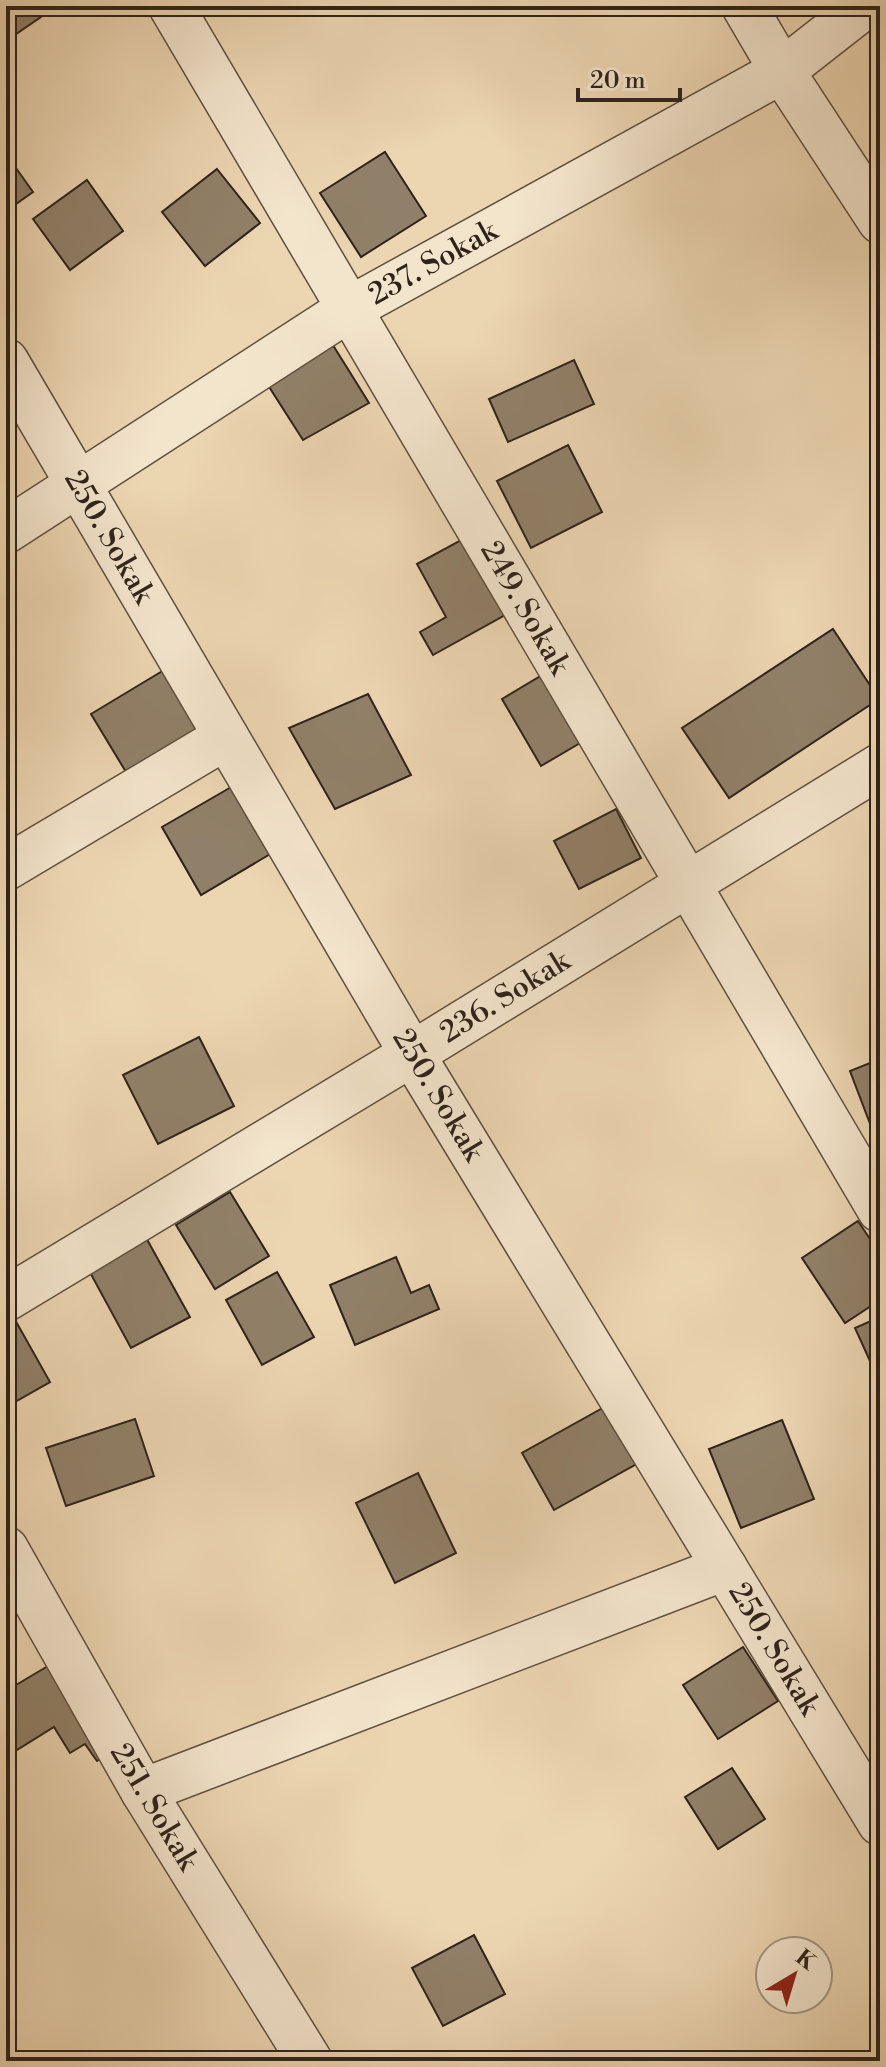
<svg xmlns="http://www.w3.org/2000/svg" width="886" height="2067" font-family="'Libre Bodoni',serif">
<rect width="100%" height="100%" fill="#ecd5b1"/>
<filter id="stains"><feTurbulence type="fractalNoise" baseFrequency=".0025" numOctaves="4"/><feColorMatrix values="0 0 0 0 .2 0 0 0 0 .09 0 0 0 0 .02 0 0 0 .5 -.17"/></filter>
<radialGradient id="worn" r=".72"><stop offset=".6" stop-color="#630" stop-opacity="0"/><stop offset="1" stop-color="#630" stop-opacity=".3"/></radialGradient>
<g fill="#918069" stroke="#2e231c" stroke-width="2">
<path d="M6,6H57L16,34L6,20Z"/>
<path d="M385,152L426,216L361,257L320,193Z"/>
<path d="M6,154L33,192L6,211Z"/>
<path d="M217,169L260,223L205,266L162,212Z"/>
<path d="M87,180L123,231L70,270L33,219Z"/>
<path d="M331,342L369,403L303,440L266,382Z"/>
<path d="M574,360L594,404L508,442L489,399Z"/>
<path d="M568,445L602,512L531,548L497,481Z"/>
<path d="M463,539L505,615L433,655L420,632L446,617L417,564Z"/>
<path d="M833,629L879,699L729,798L682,728Z"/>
<path d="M169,667L211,736L132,782L91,714Z"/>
<path d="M549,671L587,739L541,766L502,699Z"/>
<path d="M368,694L411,775L335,809L289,728Z"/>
<path d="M233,786L272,853L201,895L162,827Z"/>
<path d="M616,809L641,858L579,889L554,841Z"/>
<path d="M199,1037L234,1106L158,1144L123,1075Z"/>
<path d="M880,1059V1150L850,1071Z"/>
<path d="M230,1192L269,1256L215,1289L176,1225Z"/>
<path d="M858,1221L880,1254V1300L845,1323L802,1258Z"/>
<path d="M144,1234L190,1317L131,1348L86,1265Z"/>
<path d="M396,1257L411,1293L429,1285L439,1309L355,1345L330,1285Z"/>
<path d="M277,1272L314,1337L262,1365L226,1300Z"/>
<path d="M880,1317V1383L855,1328Z"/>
<path d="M14,1318L50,1382L6,1407V1323Z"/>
<path d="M608,1405L640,1462L554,1510L522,1453Z"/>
<path d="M135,1419L154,1476L66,1506L46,1448Z"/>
<path d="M782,1420L814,1499L741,1528L709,1449Z"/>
<path d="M418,1473L456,1553L395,1583L356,1503Z"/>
<path d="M743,1647L778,1701L718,1739L683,1685Z"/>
<path d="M58,1660L113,1751L97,1761L85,1744L70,1753L54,1727L12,1753L6,1743V1691Z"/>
<path d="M732,1768L765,1819L718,1849L685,1797Z"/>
<path d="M474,1935L505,1994L443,2026L412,1968Z"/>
</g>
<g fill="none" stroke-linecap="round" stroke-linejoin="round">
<g stroke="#5e5041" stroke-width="47">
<g id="minor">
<path d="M171,6L880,1210"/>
<path d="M744,6L782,71L880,221"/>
<path d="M6,361L412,1054L880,1823"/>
<path d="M6,531L349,309L782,71L865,6"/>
<path d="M6,868L226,737"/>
<path d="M6,1299L412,1054L880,766"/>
<path d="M6,1549L143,1791L310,2061"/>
<path d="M143,1791L725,1568"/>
</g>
</g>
<use href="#minor" stroke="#f3e4cc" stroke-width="44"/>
</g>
<g text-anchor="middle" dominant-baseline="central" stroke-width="6" stroke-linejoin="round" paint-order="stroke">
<g font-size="30" fill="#2e231c" stroke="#f3e4cc">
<text transform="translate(433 263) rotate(-29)">237. Sokak</text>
<text transform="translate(109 537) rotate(60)">250. Sokak</text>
<text transform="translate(525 608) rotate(60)">249. Sokak</text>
<text transform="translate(505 997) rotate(-32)">236. Sokak</text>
<text transform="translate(438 1095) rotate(59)">250. Sokak</text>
<text transform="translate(774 1649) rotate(59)">250. Sokak</text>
<text transform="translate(154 1807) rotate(59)">251. Sokak</text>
</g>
</g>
<rect width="886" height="2067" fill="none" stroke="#ecd5b1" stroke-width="32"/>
<rect x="8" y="8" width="870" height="2051" fill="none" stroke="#2e231c" stroke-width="4"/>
<rect x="16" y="16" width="854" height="2035" fill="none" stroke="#2e231c" stroke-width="2"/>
<g transform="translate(794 1975) rotate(38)"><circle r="38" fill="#f3e4cc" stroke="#a49786" stroke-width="2"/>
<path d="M0-6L14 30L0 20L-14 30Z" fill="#8f2418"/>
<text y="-12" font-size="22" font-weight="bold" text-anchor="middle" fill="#2e231c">K</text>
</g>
<path d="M578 88v12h102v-12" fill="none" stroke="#2e231c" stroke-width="4"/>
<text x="590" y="88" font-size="24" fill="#2e231c" stroke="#f3e4cc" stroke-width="6" paint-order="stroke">20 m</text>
<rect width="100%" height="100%" filter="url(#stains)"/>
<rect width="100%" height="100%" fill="url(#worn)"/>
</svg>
